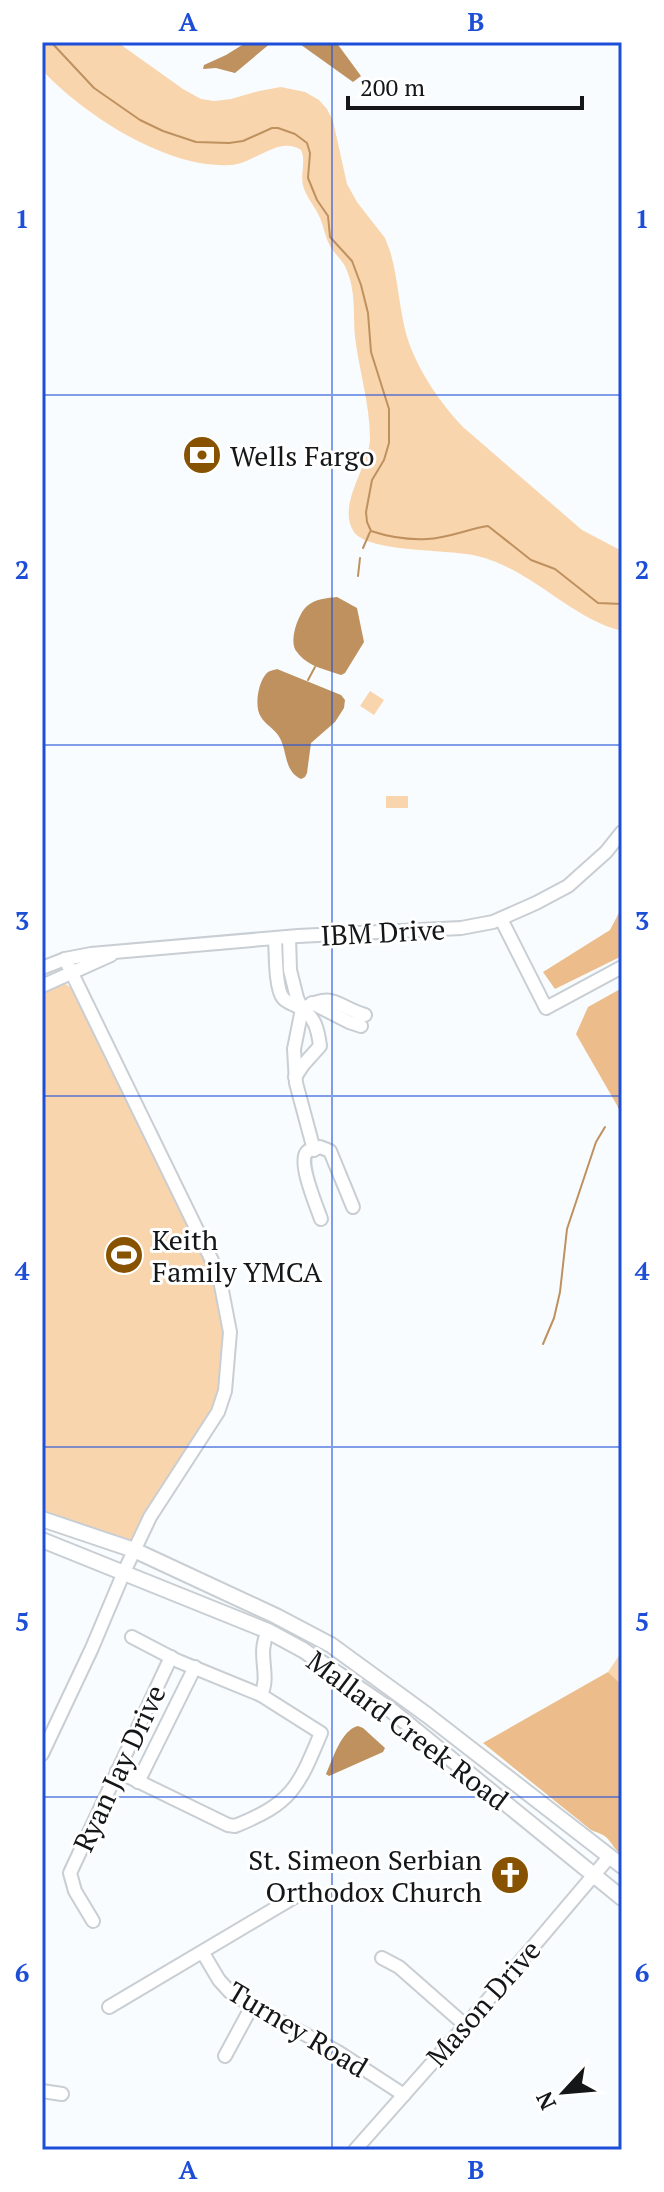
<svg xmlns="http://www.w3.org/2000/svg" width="664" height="2192" font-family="'PT Serif',serif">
<rect width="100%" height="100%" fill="#f8fcfe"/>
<g fill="#f9d5ae">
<path d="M42,42H117L183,89L201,99L214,101L231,99L259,91L281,87L305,92L319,100L327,109L333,121L347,184L357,202L385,238L390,251C399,281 399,314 409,343C420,373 441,404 463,427L582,530L622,551V631C570,618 532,569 477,556C451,549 369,553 354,532C336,506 369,466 370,439C370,404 359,371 355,337C353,315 356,292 347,271C344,261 335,255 330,246C325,237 324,227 320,218C316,208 309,201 305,191C298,177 307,163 301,150C279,135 254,164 231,165C167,169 84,115 42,70Z"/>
<path d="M370,691L384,700L374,715L360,706Z"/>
<rect x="386" y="796" width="22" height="12"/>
<path d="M63,982L75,991L219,1286L227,1360L213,1413L135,1539L132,1541L42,1513V992Z"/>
<path d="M622,1651V1685L608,1672Z"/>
</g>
<g fill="#ecbd8a">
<path d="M622,907V956L555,989L543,972L610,930Z"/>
<path d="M622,988V1114L576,1034L588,1007Z"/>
<path d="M608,1672L622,1685V1855C613,1848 613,1844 607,1838C603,1834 595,1832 591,1830L483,1743Z"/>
</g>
<g fill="#be915f">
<path d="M247,42H272L235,73L216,68L203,69L204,65L226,55Z"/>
<path d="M297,42H336L361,76L353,82Z"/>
<path d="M337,597L357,608L364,642L345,673L341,675C325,669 308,667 297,652C288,642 298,614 307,606C315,599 327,598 337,597Z"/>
<path d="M277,669L341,695L345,700L344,708L335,722L311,743L307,773L305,777L301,779C283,771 288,749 278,735C273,728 265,724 261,717C254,707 258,683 266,674C268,671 274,670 277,669Z"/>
<path d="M358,1726L363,1728L385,1748L383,1752L329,1776L326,1774C333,1759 341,1730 358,1726Z"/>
</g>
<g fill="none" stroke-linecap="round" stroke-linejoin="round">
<g stroke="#be915f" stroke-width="2">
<path d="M51,42L94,88L140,120L163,131L196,142L229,143L243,141L272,128H278L295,134L307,143L310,153L308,178L317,200L328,216L330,237L352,261L361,285L368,313L371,352L389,409V443L384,460L372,480L366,512L367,522L371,531C389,537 407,540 427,539C448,538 468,529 488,526L531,560L555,569L598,603L622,604"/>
<path d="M363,548L370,532"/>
<path d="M358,576L360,558"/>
<path d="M308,680L315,667"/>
<path d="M619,1107L622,1103"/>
<path d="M543,1344L554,1318L560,1292L567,1229L596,1142L605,1127"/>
</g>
<g stroke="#c8ced3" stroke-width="16">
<g id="minor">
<path d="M501,919L546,1008L622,967"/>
<path d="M289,937L290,970L297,998L302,1009L294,1049L296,1083L314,1150"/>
<path d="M275,939C276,952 275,988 283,998C287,1003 294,1004 300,1008C315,1016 318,1030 320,1046L303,1065L295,1077"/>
<path d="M42,968L65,959L91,954L298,936L461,928L493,922L536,903L568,886L606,852L622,832"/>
<path d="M42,986L111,955"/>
<path d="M312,1003L349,1022L361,1026"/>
<path d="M302,1009C335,991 335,1006 365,1015"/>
<path d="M321,1219C317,1207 296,1159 308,1151C312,1149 317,1149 320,1147L330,1151L353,1207"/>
<path d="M261,1695C271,1673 256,1656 268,1631"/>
<path d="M42,1754L92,1648L124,1572L150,1517L218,1412L225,1391L230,1332L219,1275L65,959"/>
<path d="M117,1771L228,1825L235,1826C292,1803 298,1788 321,1733L261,1695L178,1661L132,1637"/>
<path d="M138,1782L195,1667"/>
<path d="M93,1921L75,1891L70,1873L171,1657"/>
<path d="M203,1953L219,1980L230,1992L252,2006L338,2052L404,2095"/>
<path d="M382,1958L399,1967L465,2025"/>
<path d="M109,2007L296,1896"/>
<path d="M225,2056L252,2006"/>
<path d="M42,2091L62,2094"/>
<path d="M355,2150L486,2002L610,1856"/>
</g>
</g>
<g stroke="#c8ced3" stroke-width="18">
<g id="major">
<path d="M42,1519L134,1550L276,1616L331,1645L427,1715L622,1866"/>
<path d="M42,1540L268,1631L303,1650L392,1711L622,1898"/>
</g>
</g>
<use href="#minor" stroke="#fff" stroke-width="12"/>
<use href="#major" stroke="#fff" stroke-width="14"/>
</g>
<path fill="none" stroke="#1d4ed8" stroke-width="2" stroke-opacity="0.55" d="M332,42V2150M42,395H622M42,745H622M42,1096H622M42,1447H622M42,1797H622"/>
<defs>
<g id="bank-disc" transform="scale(2)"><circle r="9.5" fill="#885300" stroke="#fff"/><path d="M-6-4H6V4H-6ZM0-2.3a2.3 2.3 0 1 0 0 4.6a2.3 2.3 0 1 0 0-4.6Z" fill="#fff"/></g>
<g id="stadium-disc" transform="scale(2)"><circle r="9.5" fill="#885300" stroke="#fff"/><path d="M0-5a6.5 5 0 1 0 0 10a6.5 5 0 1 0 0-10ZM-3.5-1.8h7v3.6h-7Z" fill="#fff"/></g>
<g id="church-disc" transform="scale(2)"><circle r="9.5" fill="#885300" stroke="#fff"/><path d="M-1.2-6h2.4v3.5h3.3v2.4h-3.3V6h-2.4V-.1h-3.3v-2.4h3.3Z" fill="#fff"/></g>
</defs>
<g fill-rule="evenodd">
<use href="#bank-disc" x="202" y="455"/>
<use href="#stadium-disc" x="124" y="1255"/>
<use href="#church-disc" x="510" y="1875"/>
</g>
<g text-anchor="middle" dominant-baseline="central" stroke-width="6" stroke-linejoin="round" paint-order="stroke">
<g font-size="28" fill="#141618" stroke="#fff" text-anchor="start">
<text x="230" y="455">Wells Fargo</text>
<text x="152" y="1239">Keith<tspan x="152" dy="32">Family YMCA</tspan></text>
<text x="482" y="1859" text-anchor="end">St. Simeon Serbian<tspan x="482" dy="32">Orthodox Church</tspan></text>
</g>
<g font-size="28" fill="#141618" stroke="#fff">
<text transform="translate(383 932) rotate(-3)">IBM Drive</text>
<text transform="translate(408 1730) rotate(37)">Mallard Creek Road</text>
<text transform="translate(119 1768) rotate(-65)">Ryan Jay Drive</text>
<text transform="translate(483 2003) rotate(-49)">Mason Drive</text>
<text transform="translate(298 2029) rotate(31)">Turney Road</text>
</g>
</g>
<rect width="664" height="2192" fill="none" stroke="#ffffff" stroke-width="88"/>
<g transform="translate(564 2092) rotate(244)" stroke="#ffffff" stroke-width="6" paint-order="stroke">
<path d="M0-6L14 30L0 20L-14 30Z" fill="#141618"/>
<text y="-12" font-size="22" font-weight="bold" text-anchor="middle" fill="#141618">N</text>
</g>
<path d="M348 96v12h234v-12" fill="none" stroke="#141618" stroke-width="4"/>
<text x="360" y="96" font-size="24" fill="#141618" stroke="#ffffff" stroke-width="6" paint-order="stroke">200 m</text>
<rect x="44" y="44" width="576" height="2104" fill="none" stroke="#1d4ed8" stroke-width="3"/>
<g font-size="26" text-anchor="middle" font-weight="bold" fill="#1d4ed8">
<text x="188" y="31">A</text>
<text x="476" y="31">B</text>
<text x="22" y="228">1</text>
<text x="642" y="228">1</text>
<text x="22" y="579">2</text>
<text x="642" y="579">2</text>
<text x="22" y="930">3</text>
<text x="642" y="930">3</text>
<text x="22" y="1280">4</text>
<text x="642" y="1280">4</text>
<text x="22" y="1631">5</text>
<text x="642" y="1631">5</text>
<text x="22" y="1982">6</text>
<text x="642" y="1982">6</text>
<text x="188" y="2179">A</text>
<text x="476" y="2179">B</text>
</g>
</svg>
